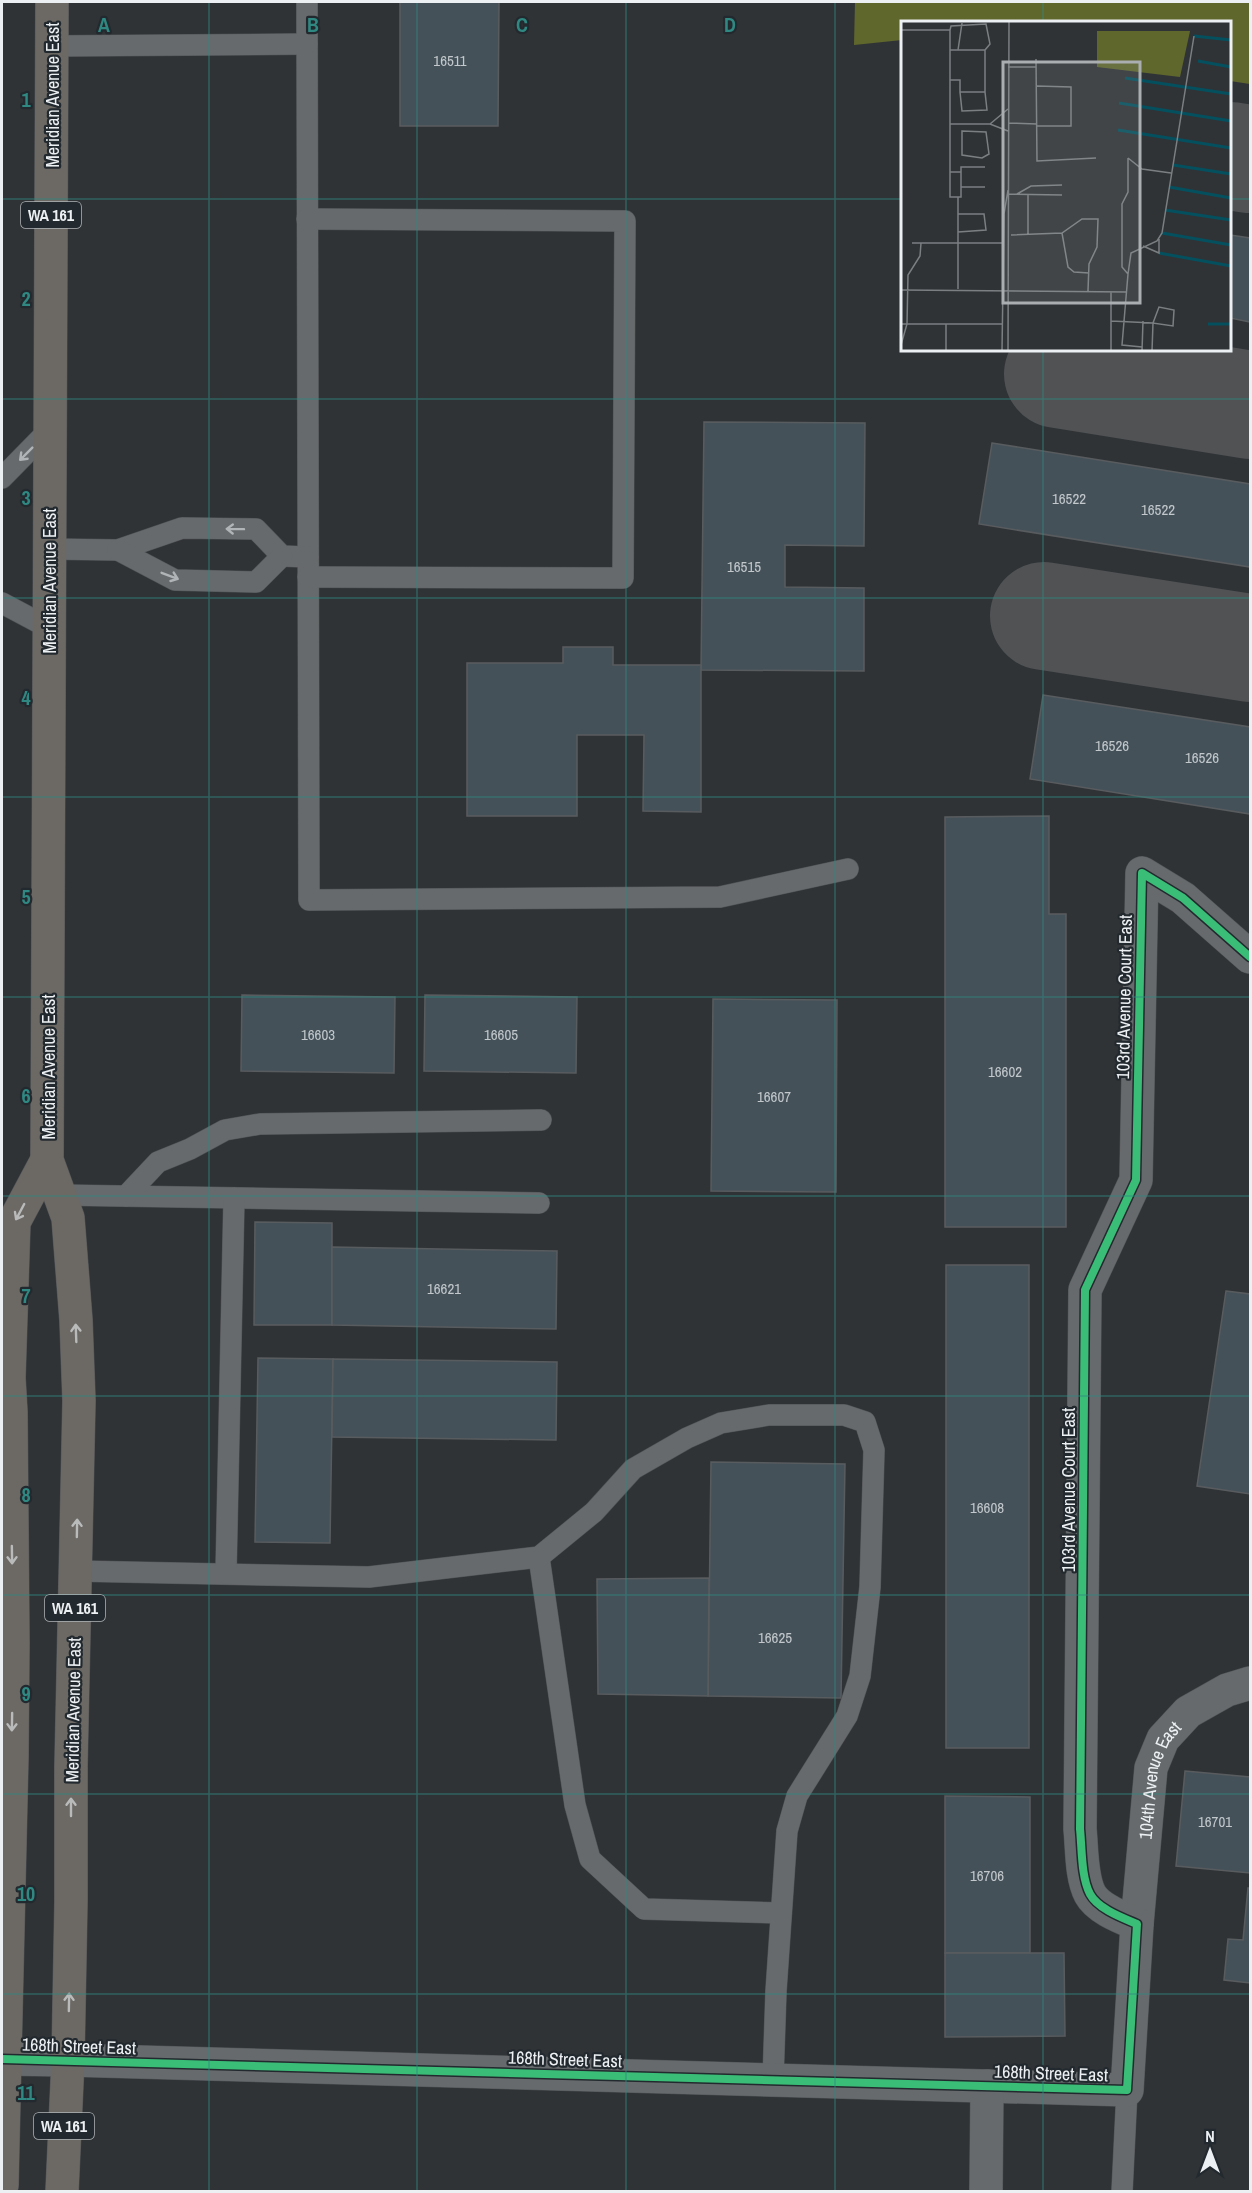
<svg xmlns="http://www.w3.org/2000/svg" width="1252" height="2193" font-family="'Archivo Narrow',sans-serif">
<rect width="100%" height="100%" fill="#303336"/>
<path fill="#60672d" d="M855,2H1250V84L1230,81V22H902V40L854,45Z"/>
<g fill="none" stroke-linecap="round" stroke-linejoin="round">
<g stroke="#505254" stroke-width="108">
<path d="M1230,156L1250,159"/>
<path d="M1058,374L1250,405"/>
<path d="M1044,616L1250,648"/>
</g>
</g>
<g fill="#445159" stroke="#595c5f" stroke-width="1.5">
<path d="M400,2H499L498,126H400Z"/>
<path d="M1230,235L1250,238V322L1230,318Z"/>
<path d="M704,422L865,423L864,546L785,545V587L864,588V671L701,670Z"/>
<path d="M992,443L1250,484V567L979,524Z"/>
<path d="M563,647H613V665H701V812L643,811L644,735H577V816H467V663H563Z"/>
<path d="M1043,695L1250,727V814L1030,779Z"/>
<path d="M1049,816V914H1066V1227H945V817Z"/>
<path d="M242,995L395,997L394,1073L241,1071Z"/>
<path d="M425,995L577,997L576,1073L424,1071Z"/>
<path d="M713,999L837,1000L836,1192L711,1191Z"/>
<path d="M255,1222L332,1223V1325H254Z"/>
<path d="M332,1247L557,1251L556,1329L332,1325Z"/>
<rect x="946" y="1265" width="83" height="483"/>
<path d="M1226,1291L1250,1294V1494L1197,1486Z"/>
<path d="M258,1358L333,1359L330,1543L255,1542Z"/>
<path d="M333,1359L557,1362L556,1440L332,1437Z"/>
<path d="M711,1462L845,1464L841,1698L708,1696Z"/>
<path d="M709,1578L708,1696L598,1694L597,1579Z"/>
<path d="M1185,1771L1250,1777V1873L1176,1866Z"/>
<path d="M945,1796L1030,1797V1953H945Z"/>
<path d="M1248,1888H1250V1983L1224,1980L1228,1939L1243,1940Z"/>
<path d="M945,1953H1064L1065,2036L945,2037Z"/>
</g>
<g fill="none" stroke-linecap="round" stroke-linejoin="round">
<g stroke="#4f5255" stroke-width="22">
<g id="service">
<path d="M307,2L309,900L720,897L848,869"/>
<path d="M52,46L307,44"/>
<path d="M307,219L625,221L623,578L308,577"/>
<path d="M2,478L50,429"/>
<path d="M49,549L118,550L182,528L256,529L282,556L308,557"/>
<path d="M118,550L175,580L256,582L282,556"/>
<path d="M2,603L49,628"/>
<path d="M60,1195L539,1203"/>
<path d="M126,1196L158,1162L190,1149L225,1130L260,1124L541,1120"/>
<path d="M539,1557L575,1805L590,1859L644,1909L781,1913"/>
<path d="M76,1571L369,1577L539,1557L594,1512L633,1469L687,1438L721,1423L769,1415H844L865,1422L874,1450L870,1587L860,1676L847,1716L797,1796L787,1831L776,1991L773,2080"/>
<path d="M226,1573L234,1198"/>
<path d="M1122,2192L1127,2090"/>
</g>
</g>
<g stroke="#4f5255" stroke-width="34">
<g id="minor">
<path id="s1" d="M1137,1924L1151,1768L1163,1739L1188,1712L1227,1690L1250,1683"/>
<path d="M68,2060L1127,2090L1137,1924C1123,1918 1098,1909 1090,1894C1081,1877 1082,1848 1080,1829L1085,1290L1136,1180L1142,873L1183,898L1250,957"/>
<path d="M986,2192L987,2086"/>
</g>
</g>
<g stroke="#4f5255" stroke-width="34">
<path id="tertiary" d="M2,2059L68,2060"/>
</g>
<g stroke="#4f5255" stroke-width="34">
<g id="primary">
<path d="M52,2L47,1160L68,1218L76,1320L79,1401L71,1766V1901L68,2060L62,2192"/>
<path d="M2,2185L12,1756L13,1642L11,1412L9,1378L14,1222L47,1160"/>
</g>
</g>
<use href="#service" stroke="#676a6c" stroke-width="21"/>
<use href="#minor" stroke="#676a6c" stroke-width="33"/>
<use href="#tertiary" stroke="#676a6c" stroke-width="33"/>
<use href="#primary" stroke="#6c6965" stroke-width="33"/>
<g stroke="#232a2f" stroke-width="11">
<path id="cycleway" d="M2,2059L1127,2090L1137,1924C1123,1918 1098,1909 1090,1894C1081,1877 1082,1848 1080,1829L1085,1290L1136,1180L1142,873L1183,898L1250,957"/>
</g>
<use href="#cycleway" stroke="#3abd76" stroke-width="8"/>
</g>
<defs><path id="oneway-shaft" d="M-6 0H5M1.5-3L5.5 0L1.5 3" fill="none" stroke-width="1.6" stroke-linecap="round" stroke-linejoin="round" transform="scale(1.5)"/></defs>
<g stroke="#b0b4b6">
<use href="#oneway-shaft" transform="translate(26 454) rotate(135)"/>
<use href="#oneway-shaft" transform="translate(235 529) rotate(-179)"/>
<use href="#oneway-shaft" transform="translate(170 576) rotate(21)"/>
</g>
<g stroke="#b9baba">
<use href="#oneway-shaft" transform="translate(20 1212) rotate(118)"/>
<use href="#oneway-shaft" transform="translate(76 1333) rotate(-92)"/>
<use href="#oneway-shaft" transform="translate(77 1528) rotate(-89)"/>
<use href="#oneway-shaft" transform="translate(12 1555) rotate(89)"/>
<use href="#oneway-shaft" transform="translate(12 1722) rotate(91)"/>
<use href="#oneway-shaft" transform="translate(71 1807) rotate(-90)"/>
<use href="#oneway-shaft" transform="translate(69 2002) rotate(-89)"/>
</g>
<path fill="none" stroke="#308882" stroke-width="1.5" stroke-opacity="0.55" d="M209,2V2192M417,2V2192M626,2V2192M835,2V2192M1043,2V22M2,199H902M1230,199H1250M1043,350V2192M2,399H1250M2,598H1250M2,797H1250M2,997H1250M2,1196H1250M2,1396H1250M2,1595H1250M2,1794H1250M2,1994H1250"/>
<g text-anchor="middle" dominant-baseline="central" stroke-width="4.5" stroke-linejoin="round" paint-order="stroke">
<g font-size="15" fill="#c2c8cc">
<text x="450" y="60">16511</text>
<text x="1069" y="498">16522</text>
<text x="1158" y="509">16522</text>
<text x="744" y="566">16515</text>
<text x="1112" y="745">16526</text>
<text x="1202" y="757">16526</text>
<text x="318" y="1034">16603</text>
<text x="501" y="1034">16605</text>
<text x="1005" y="1071">16602</text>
<text x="774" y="1096">16607</text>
<text x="444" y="1288">16621</text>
<text x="987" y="1507">16608</text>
<text x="775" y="1637">16625</text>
<text x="1215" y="1821">16701</text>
<text x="987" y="1875">16706</text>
</g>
<g fill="#232a2f" stroke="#b0b5b8" stroke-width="1.5">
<rect x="21" y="202" width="60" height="26" rx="4.5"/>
<rect x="45" y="1595" width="60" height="26" rx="4.5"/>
<rect x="34" y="2113" width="60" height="26" rx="4.5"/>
</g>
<g font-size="16" font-weight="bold" fill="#ecf0f3">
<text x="51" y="215">WA 161</text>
<text x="75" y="1608">WA 161</text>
<text x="64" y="2126">WA 161</text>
</g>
<g font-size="18" fill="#ecf0f3" stroke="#232a2f">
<text transform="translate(52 95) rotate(-90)">Meridian Avenue East</text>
<text transform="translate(49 581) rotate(-90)">Meridian Avenue East</text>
<text transform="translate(1124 997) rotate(-89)">103rd Avenue Court East</text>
<text transform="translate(48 1067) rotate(-90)">Meridian Avenue East</text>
<text transform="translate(1068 1490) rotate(-90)">103rd Avenue Court East</text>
<text transform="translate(73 1710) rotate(-89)">Meridian Avenue East</text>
<text stroke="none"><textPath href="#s1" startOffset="147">104th Avenue East</textPath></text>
<text transform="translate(79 2046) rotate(2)">168th Street East</text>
<text transform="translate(565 2059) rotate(2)">168th Street East</text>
<text transform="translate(1051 2073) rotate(2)">168th Street East</text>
</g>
</g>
<g transform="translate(901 21)">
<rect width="330" height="330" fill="#303336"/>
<path d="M196,10H289L279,56L196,46Z" fill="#60672d"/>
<path fill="none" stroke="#04505f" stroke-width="3" d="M293,15L330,19M297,40L330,46M224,57L330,73M218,82L330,100M217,109L330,127M272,144L330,153M268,166L330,177M264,189L330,199M261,212L330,224M258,232L330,245M307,303H330"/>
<path fill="none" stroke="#7b7f82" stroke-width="1.5" d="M0,9H49M49,29H84V71H59V59H49M57,29L61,2M135,38L136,140L195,137M107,46H135M136,65L170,66V105H136M59,71L61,90L86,89L84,71M107,102L136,103M49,103H89L107,110M89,103L107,88M61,110L85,111L88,133L81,137L61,134ZM227,137V171L221,183V246L227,253L221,324L241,326M227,137L241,148L270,152M49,151H60V176H49V9L50,5L85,3L89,23L84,29M60,151V146H84M60,166H84M108,173L161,174M116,173L130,165L161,164M57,176V268M57,211L85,209L83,193H57M161,212L167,246L173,251L188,252M110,214L161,212L181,198H197L196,226L188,243L187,270M127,214V173M11,222H103M242,225L258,232V218M227,253L230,232L256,220L261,212L293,15M0,269L226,271M210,300L252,302L258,286L273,289L272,305L252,302L251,330M0,303H101M45,303V330M0,324L6,303L7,254L19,235L20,222M101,330L103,193L107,169M107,330L108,0M210,330V271M241,330L242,300"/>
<path fill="#aaaeb1" fill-opacity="0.15" stroke="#aaaeb1" stroke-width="3" d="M102,41H239V282H102Z"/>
<rect width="330" height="330" fill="none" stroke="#ecf0f3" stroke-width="3"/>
</g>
<g font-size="20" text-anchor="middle" font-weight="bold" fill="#308882" stroke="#232a2f" stroke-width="4.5" stroke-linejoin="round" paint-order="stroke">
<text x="104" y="32">A</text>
<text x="313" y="32">B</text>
<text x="522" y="32">C</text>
<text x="730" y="32">D</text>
<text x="26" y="107">1</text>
<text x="26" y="306">2</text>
<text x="26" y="505">3</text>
<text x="26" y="705">4</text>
<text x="26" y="904">5</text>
<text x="26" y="1103">6</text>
<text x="26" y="1303">7</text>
<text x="26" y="1502">8</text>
<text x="26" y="1701">9</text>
<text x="26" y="1901">10</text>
<text x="26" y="2100">11</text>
</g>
<rect width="1252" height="2193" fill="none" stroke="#ecf0f3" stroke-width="6"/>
<g transform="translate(1210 2151)" stroke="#232a2f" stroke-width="4.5" paint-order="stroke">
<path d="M0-4.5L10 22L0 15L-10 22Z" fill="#ecf0f3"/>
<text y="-9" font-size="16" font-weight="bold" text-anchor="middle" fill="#ecf0f3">N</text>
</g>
</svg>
